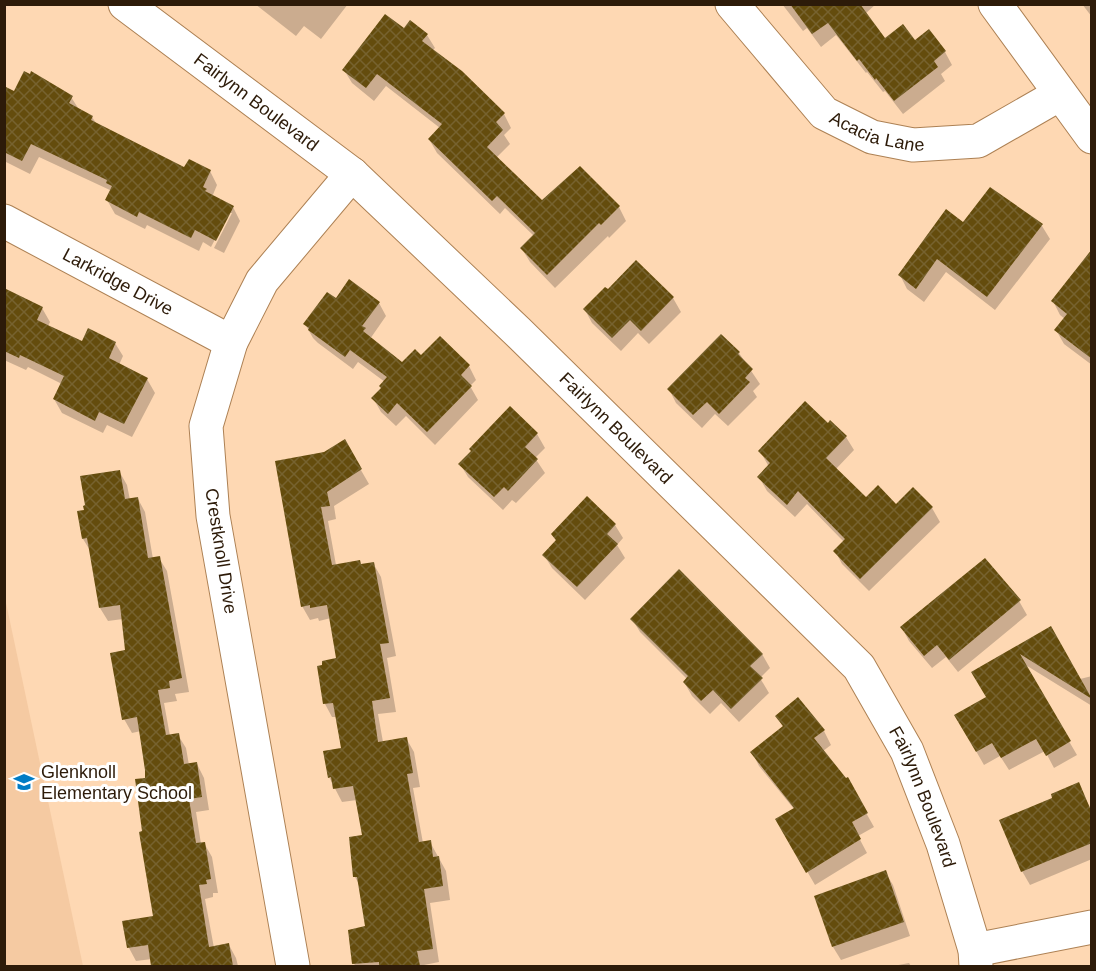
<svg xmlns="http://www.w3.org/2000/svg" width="1096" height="971" font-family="Helvetica,sans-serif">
<defs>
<pattern id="building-cross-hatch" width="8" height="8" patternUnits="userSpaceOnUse" patternTransform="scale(1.5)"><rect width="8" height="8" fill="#644c0d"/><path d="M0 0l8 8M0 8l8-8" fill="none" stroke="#76622f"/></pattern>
</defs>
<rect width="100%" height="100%" fill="#fed8b3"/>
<path fill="#f5caa2" d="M5,598L83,966H5Z"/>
<g fill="#0003">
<path d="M255,4H348L321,39L304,26L296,36Z"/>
<path d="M782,4H876L865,14L884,40L915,42L945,52L952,65L941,74L945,81L903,114L885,91L883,92L867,72L866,73L836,35L821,47L807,28L803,31Z"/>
<path d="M1082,4H1092V17Z"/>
<path d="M404,30L427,35L435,48L432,51L504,114L511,128L504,135L510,144L496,158L542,202L619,207L626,221L609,238L608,236L555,288L530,262L522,249L534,236L505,208L500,214L437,153L429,139L440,128L386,86L374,101L352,83L344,70Z"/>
<path d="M4,88L14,93L71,97L80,111L92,117L96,123L185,169L210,171L217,185L212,197L233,207L240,221L224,253L214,248L232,213H229L211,247L203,242L199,251L147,225L145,229L115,214L107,200L112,191L39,157L30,174L4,161Z"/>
<path d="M991,189L1042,226L1050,239L995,310L946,272L924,302L907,289L900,275L963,224Z"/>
<path d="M1092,259V365L1064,344L1056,330L1065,319L1060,315L1053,301Z"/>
<path d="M636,262L673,298L681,312L649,344L638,333L621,351L592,323L585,310L608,291Z"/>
<path d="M4,289L42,308L50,322L48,326L82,343H115L123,356L119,365L147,379L155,393L132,437L107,425L103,433L62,413L54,399L62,384L28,367L26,370L4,360Z"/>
<path d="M336,300L379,303L386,316L370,339L403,364L421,357L469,366L476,380L470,386L478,400L435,445L406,416L396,426L381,412L373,398L382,388L385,382L358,362L353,369L318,343L313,338L305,324Z"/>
<path d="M739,353L760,384L753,391L757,397L728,426L715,414L702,428L676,403L669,389Z"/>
<path d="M828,425L846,437L854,450L836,469L866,499L896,506L913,489L932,508L940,522L869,591L842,564L835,551L844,542L807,504L795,517L767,491L759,477L769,467L760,451Z"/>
<path d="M537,434L545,448L535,458L545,473L516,503L512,500L503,510L468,477L460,464Z"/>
<path d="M344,441L369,484L334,506L336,519L328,521L336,565L362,566L373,563L381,577L396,656L387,658L396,712L378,714L383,742L406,738L414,752L420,787L413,788L423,843L430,842L446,871L450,900L430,903L439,962L424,965L425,966H356L354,964L367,927L360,886L355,877L364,836L357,800L342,802L329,777L343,749L337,717H332L325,704L338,660L331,618L319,621L318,618L310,620L302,606L325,454Z"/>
<path d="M119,471L127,485L130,500L138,499L145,512L153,559L159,558L167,571L189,692L175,694L177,701L164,703L170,736L178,735L186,748L189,765L197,764L204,778L209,810L196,812L201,844L204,843L212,857L218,893H213V897L205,899L214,948L229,945L236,958L238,966H153L152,959L136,961L129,948L124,923L155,917L144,832L146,779L141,731L132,733L124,719L127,652L123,619L108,621L100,608L91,552L83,539L85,512Z"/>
<path d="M615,525L623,538L617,545L625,558L585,600L552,568L544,555L557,542L552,535Z"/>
<path d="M1019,601L1027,615L958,672L946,657L932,668L909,641L902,628Z"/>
<path d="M632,619L762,654L770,668L760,678L769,693L739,722L721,703L710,714L692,696L684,682L687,679L640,632Z"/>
<path d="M1050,628L1080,679L1092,676V706L1024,664L1077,755L1054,768L1045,751L1009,770L1000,756L984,765L956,716L988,698L973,672Z"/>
<path d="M798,700L824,731L831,745L823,751L846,780L847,779L874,827L858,836L867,853L815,885L777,819L794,809L759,766L752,752L783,727L777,717Z"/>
<path d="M1078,784L1092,811V859L1030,885L1022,871L1054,798Z"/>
<path d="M885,872L893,885L910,936L841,960L833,947Z"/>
<path d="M909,963L911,966H893Z"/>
</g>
<g fill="url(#building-cross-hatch)">
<path d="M790,4H860L885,38L903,24L915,40L929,29L946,51L934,61L938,67L894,101L876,78L875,80L859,59L857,61L828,23L812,34Z"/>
<path d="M385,14L404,28L410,20L428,34L422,41L462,71L505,113L496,122L503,130L487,147L542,200L580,166L620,206L601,225L599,223L547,275L520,248L535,233L497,196L492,201L428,139L442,124L377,74L366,88L342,70Z"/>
<path d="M24,71L30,74L31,71L73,96L69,103L93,116L91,120L184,167L189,159L211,170L203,187L207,189L205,191L234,206L216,241L195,230L191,238L139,212L137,217L105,200L112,186L106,183L107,180L31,144L22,161L4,152V86L14,91Z"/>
<path d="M990,187L1043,224L987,297L937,259L916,289L898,275L946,209L963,222Z"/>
<path d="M1092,249V359L1054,330L1067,314L1051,301Z"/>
<path d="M636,260L674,297L641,331L630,320L612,338L583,309L605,287L608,289Z"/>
<path d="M349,279L380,302L362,326L366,328L363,331L402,362L415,349L421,355L440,336L470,365L461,375L472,386L427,432L397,403L388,414L371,398L381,388L379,386L387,377L350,350L345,357L308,330L309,328L303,324L327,292L336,298Z"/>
<path d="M4,288L43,307L37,320L82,341L88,328L116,342L109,358L148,378L124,424L99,412L95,421L53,399L64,376L20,355L19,358L4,351Z"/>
<path d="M721,334L740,352L738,354L753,369L745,378L750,382L719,414L707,402L693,415L667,389Z"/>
<path d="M805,401L828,423L830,420L847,436L826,458L866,497L878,485L896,504L913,487L933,507L860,579L833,551L845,539L798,491L787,505L757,477L770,463L758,451Z"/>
<path d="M510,406L538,433L525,447L538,459L508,491L504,487L494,497L458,464L471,451L469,449Z"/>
<path d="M345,439L362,469L327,492L330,506L321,507L332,565L360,560L361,564L374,562L389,643L380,644L390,698L372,701L378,742L407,737L413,773L407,774L419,842L431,840L433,857L439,856L443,886L424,889L433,949L417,951L420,966H379V962L352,964L348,930L365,926L357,877H353L349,837L362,835L353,786L333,789L331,777L328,778L323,751L341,748L333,703L323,704L317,666L322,665V661L336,658L327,605L310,608V605L301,607L275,461L324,452Z"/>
<path d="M120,470L125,499L138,497L148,558L160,556L182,678L169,681L170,688L158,690L166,735L179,733L184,764L197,762L202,797L189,799L196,843L205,842L211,879L206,880L207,884L199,885L209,947L229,943L233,966H151L148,945L127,948L122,921L153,916L139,832L142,831L135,779L145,778V770L137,717L122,720L110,653L125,650L120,605L99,608L87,538L82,539L77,511L84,510L83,506L85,505L80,476Z"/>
<path d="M587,496L616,524L607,534L618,544L577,587L542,555L556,540L551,534Z"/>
<path d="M985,558L1021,600L949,660L937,645L924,656L900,627Z"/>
<path d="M679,569L763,654L750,666L763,678L731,709L713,690L701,701L683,682L688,676L630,619Z"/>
<path d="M1051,626L1092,699L1020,654L1071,741L1046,756L1036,739L1001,758L992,743L976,752L954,715L986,697L971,672Z"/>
<path d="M798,697L825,730L814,738L846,778L848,777L868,813L852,822L861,839L806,873L775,819L794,808L750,752L783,726L775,716Z"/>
<path d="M1079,782L1092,813V843L1021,872L999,820L1052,798L1051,794Z"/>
<path d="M886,870L904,922L832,947L814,896Z"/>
</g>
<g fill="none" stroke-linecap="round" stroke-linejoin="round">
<g stroke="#ad8154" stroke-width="35">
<g id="minor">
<path id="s1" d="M125,4L352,174L518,332L859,667L907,751L943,844L975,950L976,966"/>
<path id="s2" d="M732,4L824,113L872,137L913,145L978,141L1060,94"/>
<path d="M995,4L1092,137"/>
<path id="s3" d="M4,221L231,342"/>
<path d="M975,950L1092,927"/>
<path d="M293,966L213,516L206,426L231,342L262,281L352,174"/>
</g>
</g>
<use href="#minor" stroke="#fff" stroke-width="33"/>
</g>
<defs>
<g id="school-bare" transform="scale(1.62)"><path d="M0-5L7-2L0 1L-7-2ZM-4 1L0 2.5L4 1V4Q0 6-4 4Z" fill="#017cc5" stroke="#fff" stroke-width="2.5" paint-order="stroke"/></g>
</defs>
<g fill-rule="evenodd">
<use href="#school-bare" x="24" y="782"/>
</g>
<g text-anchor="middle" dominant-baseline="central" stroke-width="6" stroke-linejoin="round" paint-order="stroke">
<g font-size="18" fill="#2d1b09" stroke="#fff">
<text stroke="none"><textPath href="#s1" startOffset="164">Fairlynn Boulevard</textPath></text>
<text stroke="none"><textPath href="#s2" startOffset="200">Acacia Lane</textPath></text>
<text stroke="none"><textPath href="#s3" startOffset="129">Larkridge Drive</textPath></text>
<text stroke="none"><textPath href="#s1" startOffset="650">Fairlynn Boulevard</textPath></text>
<text transform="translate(221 551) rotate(81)">Crestknoll Drive</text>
<text stroke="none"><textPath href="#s1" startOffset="1136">Fairlynn Boulevard</textPath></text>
</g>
<g font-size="18" fill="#2d1b09" stroke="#fff" text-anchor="start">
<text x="41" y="772">Glenknoll<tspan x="41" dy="21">Elementary School</tspan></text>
</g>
</g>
<rect width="1096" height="971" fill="none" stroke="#2d1b09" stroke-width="12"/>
</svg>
